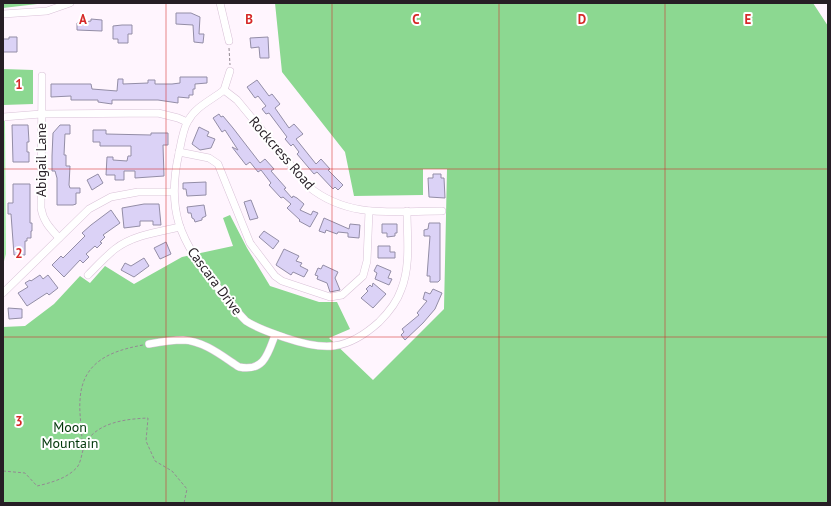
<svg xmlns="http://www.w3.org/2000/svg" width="831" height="506" font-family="'PT Sans',sans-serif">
<rect width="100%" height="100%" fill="#fff5fe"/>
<path fill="#a8edac" d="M3,121H5L6,254L3,265Z"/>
<g fill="#8cd891">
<path d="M3,3H46L3,8Z"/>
<path d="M275,3H813L828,26V503H3V327L25,326L54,304L80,276L90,283L105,266L134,284L182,257L233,246L223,218L230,215L247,248L270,286L319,302H337L350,329L329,338L373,380L444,309L447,169H423V195L354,196L345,152L282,72Z"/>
<path d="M3,69L33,70V104L3,105Z"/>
</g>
<g fill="#dbd2f6" stroke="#938da6">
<path d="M176,13H191L200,17L199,34H204L203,43L194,42L193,25L176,24Z"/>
<path d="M91,19L102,20V31L77,30V23L91,21Z"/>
<path d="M122,25H132V34H128V43H118V39H113V26Z"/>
<path d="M9,37H17V52H3V39H9Z"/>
<path d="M268,37L269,58H260L259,47L251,48L250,38Z"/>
<path d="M180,77H207V83L195,84V89H193V95H189V98L178,97V103L158,100H112V104L98,102V100H71V96L51,97V84H91L92,89L117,91L118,79H123V84L148,83V80H155V84H172L180,83Z"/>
<path d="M257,80L269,96L272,94L280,104L275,108L289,128L294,124L303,134L296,139L316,164L321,159L330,169L328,170L343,185L338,190L335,187L333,189L317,172L314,174L297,154L299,152L293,144L291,146L285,139L287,137L269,113L266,114L262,109L266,106L258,96L255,98L247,87Z"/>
<path d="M219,114L221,117L223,116L233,128L260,163L265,159L274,169L271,171L286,188L284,189L292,198L293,196L297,198L304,204L300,210L311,215L313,211L318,213L310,227L299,221L300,220L287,208L291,204L283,197L281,198L269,185L271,183L261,170L258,172L250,162L246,165L232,147L238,150L225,130L222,132L213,118Z"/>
<path d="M12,125H28L29,142H27V152H29V162H13Z"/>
<path d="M60,125H70V134H65L64,155H66V166H70L69,185L70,188H80V193H76V204L73,205H57V178L55,171H52V156L53,133Z"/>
<path d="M199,127L209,132L207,136L215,139L211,148L200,150L192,144Z"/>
<path d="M93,130H106V134L151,135V133H168V145H163L164,176L135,178V171H124V180H115V175H106L107,157H113V160L127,161L128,156H131V146H100V142H93Z"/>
<path d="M98,174L103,183L92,190L87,180Z"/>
<path d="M433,174H441V178H444L445,198L429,197L428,178H433Z"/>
<path d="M206,182V195L187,196L186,189H183V183Z"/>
<path d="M13,184H30V223H32V231H31V238H27V241H25V255H14L11,214H8V203H13Z"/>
<path d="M251,200L258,218L250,220L244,202Z"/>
<path d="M144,204H159L161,225H153V221H140V226L124,228L122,208Z"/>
<path d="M204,205L206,216L202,218V220L195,222L194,219L192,218L191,213H188L187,207Z"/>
<path d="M111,210L120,223L103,235L105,237L100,242L102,243L97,248L95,246L86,254L89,257L83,263L80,260L64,277L52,265L61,256L63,258L85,236L82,233L91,225Z"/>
<path d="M324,218L349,229L350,224L360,225L359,238L348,237V233L338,232L337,234L326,230L325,233L319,231Z"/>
<path d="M429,223H440V280L438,282H430V276H427L430,236H424V230L428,229Z"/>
<path d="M382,224H397V233H395V236L387,237V233H382Z"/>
<path d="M264,231L279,241L273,249L259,237Z"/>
<path d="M166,242L171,254L160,259L154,248Z"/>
<path d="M378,246H390V252H395V258H378Z"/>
<path d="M284,249L299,256L296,261L302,263L300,266L308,270L304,277L293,272L291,275L276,265Z"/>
<path d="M144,258L149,266L134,277L121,270L125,263L131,266Z"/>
<path d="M323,265L338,272L335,278L340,290L330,292L327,283L317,279L318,276L315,275L318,268L321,269Z"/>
<path d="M377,265L391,271L388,278L392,279L389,285L375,279L377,273L374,271Z"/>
<path d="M40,275L43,279L48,275L58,288L49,295L47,293L27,306L18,293L28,287L25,283L30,280L31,281Z"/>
<path d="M373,283L386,294L373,308L361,298L368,291L366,289L370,285L372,287Z"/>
<path d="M433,289L442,293L435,309L423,323L405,340L401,335L404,332L402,329L419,315L417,313L427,301L423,299L425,292L430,294Z"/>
<path d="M8,308L22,309V318L9,319Z"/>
</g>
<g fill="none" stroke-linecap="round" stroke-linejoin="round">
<g stroke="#d9c2d7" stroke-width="8">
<g id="minor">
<path d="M220,3L229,41"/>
<path d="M3,14L47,11L70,3"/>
<path d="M230,71L224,90C212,100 196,106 188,121C183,129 181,143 179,153C166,210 180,241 215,284C225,297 235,310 246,321C258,329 272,333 286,338C324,351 347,351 379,322C388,313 397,302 401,290C411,266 407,236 407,211"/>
<path d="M42,76L41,208C43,221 50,228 59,238"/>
<path d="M224,90L237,100L309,187C349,219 393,211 442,211"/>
<path d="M3,117L41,114L158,113L178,118L187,122"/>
<path d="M179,152L209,158L218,164L250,243L275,276L282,281L330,297L342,295L363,276L367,261L369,211"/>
<path d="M88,275C96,267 105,257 115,249C133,235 158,232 180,227"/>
<path d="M3,293L89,209L111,197L138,192H173"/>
<path d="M149,344C160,342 172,340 183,340C204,341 222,356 239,367C264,372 268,354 275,335"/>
</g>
</g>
<g stroke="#938a92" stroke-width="1" stroke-dasharray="3 2" stroke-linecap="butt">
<path d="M229,48L230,65"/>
<path d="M83,446L82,443C82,429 79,414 80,400C82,362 110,351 143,345"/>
<path d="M3,471L25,473L37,486C50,483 69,478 78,466C82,459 82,449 86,442C99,422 126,419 148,418L146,441L155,461L172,471L187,489L184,503"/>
</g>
<use href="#minor" stroke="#fff" stroke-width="7"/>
</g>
<path fill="none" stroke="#d62828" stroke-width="1" stroke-opacity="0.55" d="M166,3V503M332,3V503M499,3V503M665,3V503M3,169H828M3,337H828"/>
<g text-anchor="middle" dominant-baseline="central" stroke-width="4" stroke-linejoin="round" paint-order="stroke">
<g font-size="14" fill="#261e25" stroke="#fff">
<text transform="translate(282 153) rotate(49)">Rockcress Road</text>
<text transform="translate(41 160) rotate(-90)">Abigail Lane</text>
<text transform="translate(215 281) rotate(53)">Cascara Drive</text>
</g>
<g font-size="14" fill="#003609" stroke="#fff">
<text x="70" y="427">Moon<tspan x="70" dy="16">Mountain</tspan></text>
</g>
</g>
<g font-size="13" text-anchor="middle" font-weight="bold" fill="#d62828" stroke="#fff" stroke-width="4" stroke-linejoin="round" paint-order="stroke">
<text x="83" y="24">A</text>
<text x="249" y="24">B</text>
<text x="416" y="24">C</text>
<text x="582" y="24">D</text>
<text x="748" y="24">E</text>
<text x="19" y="89">1</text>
<text x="19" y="258">2</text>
<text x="19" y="426">3</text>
</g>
<rect width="831" height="506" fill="none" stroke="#261e25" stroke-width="8"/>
</svg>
